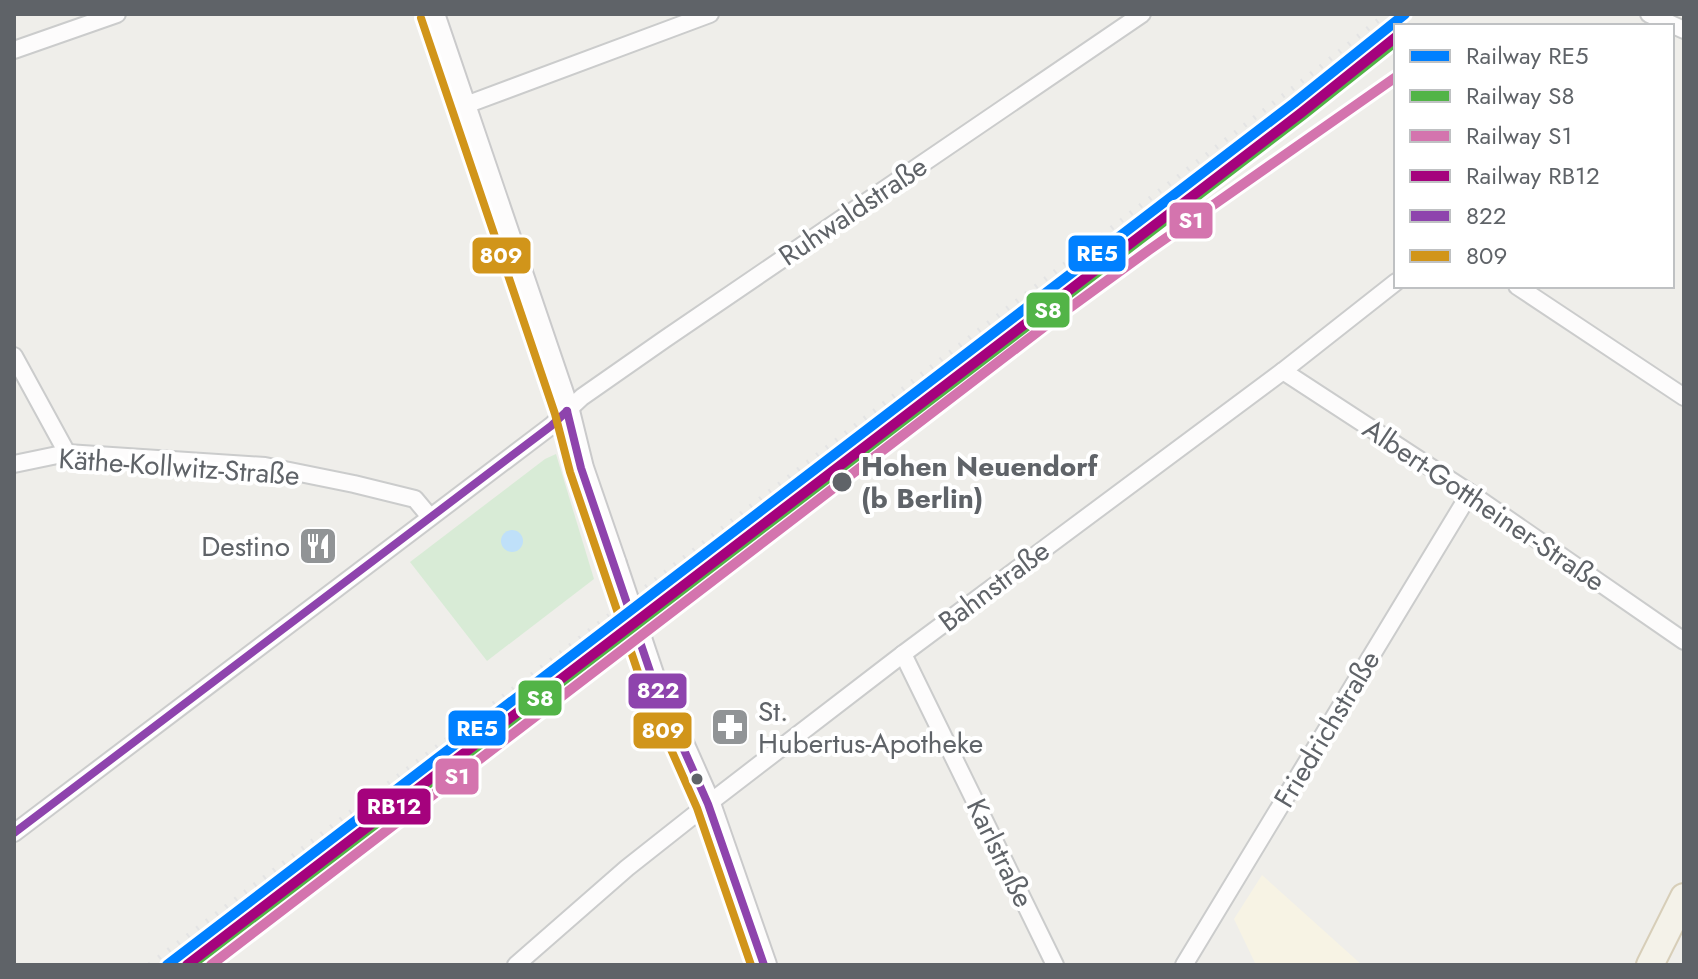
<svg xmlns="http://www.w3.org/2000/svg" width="1698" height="979" font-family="Jost,sans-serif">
<rect width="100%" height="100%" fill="#efeeea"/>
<path fill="#f7f3e4" d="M1262,875L1362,965H1256L1234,919Z"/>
<path fill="#d8ebd6" d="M556,454L594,579L487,661L410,562L545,459Z"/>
<circle fill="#bfe0f9" cx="512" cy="541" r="11"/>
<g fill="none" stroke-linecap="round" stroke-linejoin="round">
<g stroke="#cbcccc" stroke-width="20">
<g id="minor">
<path d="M1649,14L1684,30"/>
<path d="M14,50L117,14"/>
<path d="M463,106L710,14"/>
<path d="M1517,286L1684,397"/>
<path d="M14,356L67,453"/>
<path d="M1283,371L1470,493L1684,641"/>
<path d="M14,464L67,453L265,466L354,484L415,499L430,517"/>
<path d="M903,654L1055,965"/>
<path d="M14,833L551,426L582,397L665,339L1142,14"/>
<path d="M516,965L627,868L708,804L903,654L1283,371L1396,282"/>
<path d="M1184,965L1470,493"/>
</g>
</g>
<g stroke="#cacacb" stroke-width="28">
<g id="secondary">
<path d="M432,14L567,411L581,468L614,564"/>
<path d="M653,680L708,804L764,965"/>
</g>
</g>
<g stroke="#d7ceb8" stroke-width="30">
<path id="primary" d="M1650,965L1684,897"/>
</g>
<use href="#minor" stroke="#fdfcfc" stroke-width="16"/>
<use href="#secondary" stroke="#fdfcfc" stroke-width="24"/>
<use href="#primary" stroke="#f4f2e9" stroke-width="26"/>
<path stroke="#e4e4e4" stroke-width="5" stroke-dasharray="2 10" stroke-linecap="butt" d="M149,965L554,658L1319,68L1386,14"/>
<g stroke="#cacacb" stroke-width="28" stroke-linecap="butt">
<path id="secondary-bridge" d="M614,564L653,680"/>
</g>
<use href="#secondary-bridge" stroke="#fdfcfc" stroke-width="24"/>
<g stroke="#fff" stroke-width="14">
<g id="bus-1">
<path d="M567,411L581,468L653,680L708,804L764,965"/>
<path d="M14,833L551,426L567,411"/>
</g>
</g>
<g stroke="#fff" stroke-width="14">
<path id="bus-2" d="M421,18L555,414L570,472L642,684L697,808L751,965"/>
</g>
<use href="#bus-1" stroke="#8e44ad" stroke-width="8"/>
<use href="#bus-2" stroke="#d1951a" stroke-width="8"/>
<g stroke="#fff" stroke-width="16">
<path id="rail-1" d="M167,965L1294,103L1405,14"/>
</g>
<g stroke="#fff" stroke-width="16">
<path id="rail-2" d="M191,965L1303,115L1396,41"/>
</g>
<g stroke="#fff" stroke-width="16">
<path id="rail-3" d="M211,965L1053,320L1149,250L1396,77"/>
</g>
<g stroke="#fff" stroke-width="16">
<path id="rail-4" d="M187,965L1301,113L1396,37"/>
</g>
<use href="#rail-1" stroke="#0080ff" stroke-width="10"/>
<use href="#rail-2" stroke="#52b447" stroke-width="10"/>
<use href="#rail-3" stroke="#d474ae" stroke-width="10"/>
<use href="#rail-4" stroke="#a5027d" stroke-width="10"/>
</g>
<defs>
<g id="restaurant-square" transform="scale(2)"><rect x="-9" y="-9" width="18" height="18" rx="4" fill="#919496" stroke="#fff"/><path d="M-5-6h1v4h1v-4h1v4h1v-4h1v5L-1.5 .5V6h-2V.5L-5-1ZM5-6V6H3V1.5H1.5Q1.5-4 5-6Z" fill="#fff"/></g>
<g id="pharmacy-square" transform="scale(2)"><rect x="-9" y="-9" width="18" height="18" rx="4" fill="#919496" stroke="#fff"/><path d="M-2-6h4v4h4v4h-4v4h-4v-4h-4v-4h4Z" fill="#fff"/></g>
</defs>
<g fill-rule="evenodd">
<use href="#restaurant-square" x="318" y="546"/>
<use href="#pharmacy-square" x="730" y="727"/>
</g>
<g fill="#5f6368" stroke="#fff" stroke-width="3">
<circle cx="842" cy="482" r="11"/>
<circle cx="697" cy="779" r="7"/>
</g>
<g text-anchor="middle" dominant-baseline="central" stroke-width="8" stroke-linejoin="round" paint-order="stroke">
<g font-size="28" fill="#5f6368" stroke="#fff">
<text transform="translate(853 211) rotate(-34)">Ruhwaldstraße</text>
<text transform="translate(179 467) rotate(4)">Käthe-Kollwitz-Straße</text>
<text transform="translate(1484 505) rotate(34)">Albert-Gottheiner-Straße</text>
<text transform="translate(994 586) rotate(-37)">Bahnstraße</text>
<text transform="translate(1327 729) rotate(-59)">Friedrichstraße</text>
<text transform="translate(1000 853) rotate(64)">Karlstraße</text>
</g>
<g font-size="28" font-weight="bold" fill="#5f6368" stroke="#fff" text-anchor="start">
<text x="861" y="466">Hohen Neuendorf<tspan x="861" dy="32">(b Berlin)</tspan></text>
</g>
<g font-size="28" fill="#5f6368" stroke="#fff" text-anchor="end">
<text x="290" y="546">Destino</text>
<text x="758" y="711" text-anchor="start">St.<tspan x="758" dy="32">Hubertus-Apotheke</tspan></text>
</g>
</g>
<g stroke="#fff" stroke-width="3">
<rect x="1168" y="201" width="46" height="39" rx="8" fill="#d474ae"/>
<rect x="1067" y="234" width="60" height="39" rx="8" fill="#0080ff"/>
<rect x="471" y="236" width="61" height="39" rx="8" fill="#d1951a"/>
<rect x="1025" y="291" width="46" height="38" rx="8" fill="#52b447"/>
<rect x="627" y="672" width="61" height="38" rx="8" fill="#8e44ad"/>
<rect x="517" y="679" width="46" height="38" rx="8" fill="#52b447"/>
<rect x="447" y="709" width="60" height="38" rx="8" fill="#0080ff"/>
<rect x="632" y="711" width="61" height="39" rx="8" fill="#d1951a"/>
<rect x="434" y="757" width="46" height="39" rx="8" fill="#d474ae"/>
<rect x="356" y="787" width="76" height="39" rx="8" fill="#a5027d"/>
</g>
<g font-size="22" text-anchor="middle" font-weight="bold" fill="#fff">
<text x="1191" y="228">S1</text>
<text x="1097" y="261">RE5</text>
<text x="501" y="263">809</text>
<text x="1048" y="318">S8</text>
<text x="658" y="698">822</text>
<text x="540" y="706">S8</text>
<text x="477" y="736">RE5</text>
<text x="663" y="738">809</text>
<text x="457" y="784">S1</text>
<text x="394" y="814">RB12</text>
</g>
<rect width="1698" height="979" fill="none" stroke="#5f6368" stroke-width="32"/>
<rect x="1394" y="24" width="280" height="264" fill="#ffffff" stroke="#bfc1c3" stroke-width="2"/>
<rect x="1410" y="50" width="40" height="12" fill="#0080ff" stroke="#bfc1c3" stroke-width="2"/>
<text x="1466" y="64" font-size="24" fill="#5f6368">Railway RE5</text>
<rect x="1410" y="90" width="40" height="12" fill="#52b447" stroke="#bfc1c3" stroke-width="2"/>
<text x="1466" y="104" font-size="24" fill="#5f6368">Railway S8</text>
<rect x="1410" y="130" width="40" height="12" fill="#d474ae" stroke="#bfc1c3" stroke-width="2"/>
<text x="1466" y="144" font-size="24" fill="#5f6368">Railway S1</text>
<rect x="1410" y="170" width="40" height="12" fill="#a5027d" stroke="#bfc1c3" stroke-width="2"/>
<text x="1466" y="184" font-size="24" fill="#5f6368">Railway RB12</text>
<rect x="1410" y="210" width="40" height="12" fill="#8e44ad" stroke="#bfc1c3" stroke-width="2"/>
<text x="1466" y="224" font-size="24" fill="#5f6368">822</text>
<rect x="1410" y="250" width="40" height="12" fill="#d1951a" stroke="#bfc1c3" stroke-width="2"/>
<text x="1466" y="264" font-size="24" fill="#5f6368">809</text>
</svg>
